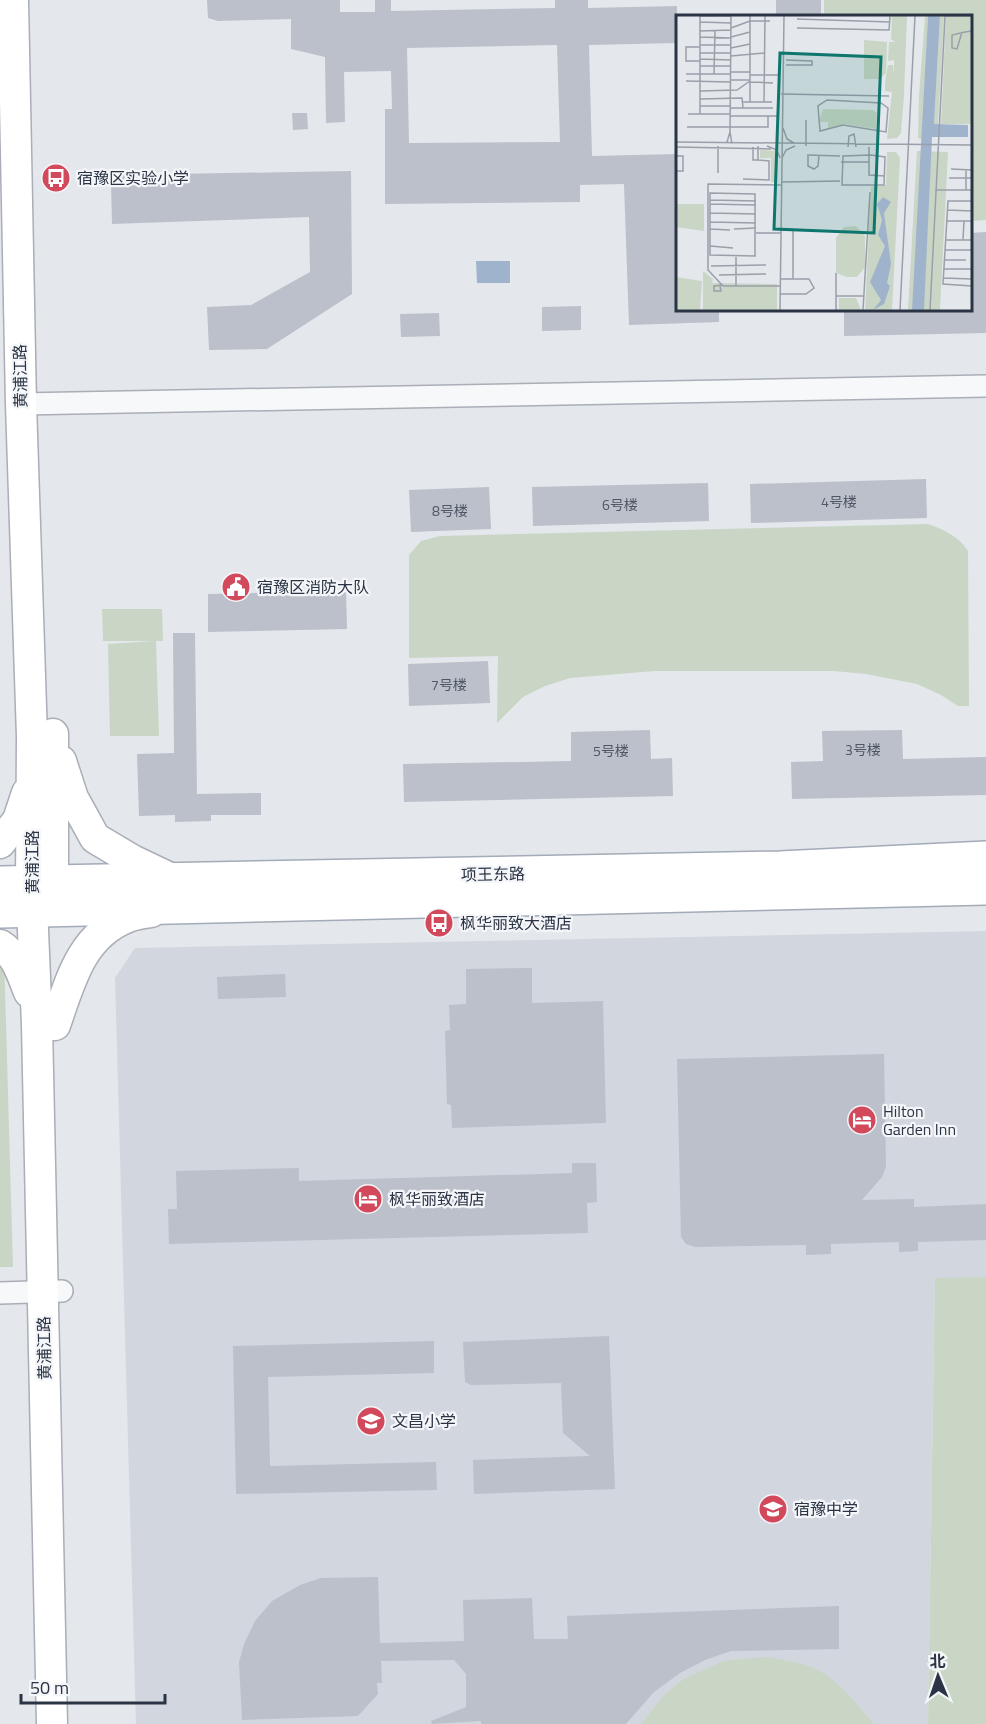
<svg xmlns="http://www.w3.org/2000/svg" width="986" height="1724" font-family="'Titillium Web','Noto Sans SC',sans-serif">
<rect width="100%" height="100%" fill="#e4e7ec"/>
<path fill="#d2d6de" d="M986,931V1277L935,1279L928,1724H136L115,978L135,948Z"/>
<g fill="#c9d6c5">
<path d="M824,0H986V220L970,221V16H824Z"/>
<path d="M928,524C945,530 958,536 968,551L969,706H958L941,695L917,684L866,674L834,671H655L570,678L545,686L523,697L497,723L498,656L409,658V555L421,541L440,536Z"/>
<path d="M102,609H162L163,641H156L159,736H110L108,644L154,641H103Z"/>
<path d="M0,955H4L13,1267H0Z"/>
<path d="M986,1277V1724H928L935,1278Z"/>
<path d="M766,1657C779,1659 791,1661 803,1664C834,1673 854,1701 874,1724H641L666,1693L684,1679L723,1661Z"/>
</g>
<path fill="#9fb4cc" d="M476,261H510V283H477Z"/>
<g fill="#bbc0ca" fill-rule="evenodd">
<path d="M207,0H340V12H375V0H391V11L555,8V0H588V8L677,6V43L589,45L592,156L677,154V309H719V322L629,325L624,184L580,185V202L385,204V109H392L391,71L344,72L345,122L326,123L325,57L291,49V19L218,21L208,18ZM557,45L560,142L409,143L407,48Z"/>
<rect x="776" y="0" width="45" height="16"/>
<path d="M292,113H307L308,129L293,130Z"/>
<path d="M351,171L352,294L267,349L209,350L207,307L251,305L310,272L309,217L112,224L111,183L117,175Z"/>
<path d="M986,232V333L844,336V309H969V233Z"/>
<path d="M581,306V330L542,331V307Z"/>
<path d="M439,313L440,336L401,337L400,314Z"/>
<path d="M926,479L927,518L751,523L750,484Z"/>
<path d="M708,483L709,521L533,526L532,487Z"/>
<path d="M489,487L491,529L411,532L409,490Z"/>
<path d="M346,591L347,629L208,632V594Z"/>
<path d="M173,633H195L197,794L261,793V815H211V821L175,822V815L139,816L137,754L174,753Z"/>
<path d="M488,661L490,703L409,706L408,664Z"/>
<path d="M650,730L651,759L672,758L673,796L404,802L403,764L571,761V732Z"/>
<path d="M902,730L903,759L986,757V795L792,799L791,762L823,761L822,731Z"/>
<path d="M532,968V1003L603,1001L606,1123L452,1128L451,1105L447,1104L445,1031L450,1030L449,1005L466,1004V969Z"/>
<path d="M285,974L286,997L218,999L217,977Z"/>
<path d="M884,1054L886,1167L882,1177L862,1200L914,1199V1207L986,1204V1240L918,1242V1251L899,1252V1242L831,1244V1254L806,1255V1245L695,1247L686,1244L681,1237L677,1059Z"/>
<path d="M572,1163H596L597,1202L587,1203L588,1233L169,1244L168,1209H177L176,1171L299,1168V1181L572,1173Z"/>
<path d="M609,1336L615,1489L474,1494L473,1460L590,1456L563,1433L561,1383L471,1385L465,1382L463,1342Z"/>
<path d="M434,1341V1373L268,1377L270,1466L436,1462L437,1490L236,1494L233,1346Z"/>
<path d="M378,1577L380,1643L464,1641L463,1600L532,1598L534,1639H568L567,1616L839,1606V1649L731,1651L705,1660L680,1673L654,1692L626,1724H481V1721L432,1724L431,1721L466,1707V1674L454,1660L381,1661L382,1683H377L378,1694L358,1716L242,1720L239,1662L244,1644L255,1621L272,1601L300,1585L321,1578Z"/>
</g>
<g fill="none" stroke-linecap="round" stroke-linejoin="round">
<g stroke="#a9aeb7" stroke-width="24">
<g id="street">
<path d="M21,404L986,386"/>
<path d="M0,1293L62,1291"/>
</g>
</g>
<g stroke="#a9aeb7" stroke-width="33">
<g id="secondary">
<path d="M13,0L21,404L32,737L31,883L37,1025L52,1724"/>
<path d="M53,734V905"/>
<path d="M61,761L73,798L95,838L132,860L176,881"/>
<path d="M0,843L18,820L27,793"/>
<path d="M0,945C17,955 22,975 29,992"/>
<path d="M55,1025C70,982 81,935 128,917C135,914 144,913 151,912"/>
</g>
</g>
<g stroke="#a3abb8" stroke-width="36">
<g id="primary">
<path d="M0,883L780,868L986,858"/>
<path d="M0,911L986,888"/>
</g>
</g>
<use href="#street" stroke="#f7f8fa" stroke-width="21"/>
<use href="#secondary" stroke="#fff" stroke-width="30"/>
<use href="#primary" stroke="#fff" stroke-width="33"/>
</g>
<defs>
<g id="bus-disc" transform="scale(1.5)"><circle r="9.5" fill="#d1495b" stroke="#f4f6f9"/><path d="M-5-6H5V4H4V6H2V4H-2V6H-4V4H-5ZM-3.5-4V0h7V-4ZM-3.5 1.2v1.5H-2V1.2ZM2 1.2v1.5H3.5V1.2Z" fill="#fff"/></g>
<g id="civic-disc" transform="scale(1.5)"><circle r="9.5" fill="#d1495b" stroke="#f4f6f9"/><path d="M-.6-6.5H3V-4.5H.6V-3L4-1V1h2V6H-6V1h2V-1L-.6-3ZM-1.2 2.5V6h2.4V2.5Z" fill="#fff"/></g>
<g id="hotel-disc" transform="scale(1.5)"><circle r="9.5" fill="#d1495b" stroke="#f4f6f9"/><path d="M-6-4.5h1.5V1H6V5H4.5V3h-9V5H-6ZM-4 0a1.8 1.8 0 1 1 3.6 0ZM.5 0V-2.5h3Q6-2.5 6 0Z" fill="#fff"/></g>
<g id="school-disc" transform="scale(1.5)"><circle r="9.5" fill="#d1495b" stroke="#f4f6f9"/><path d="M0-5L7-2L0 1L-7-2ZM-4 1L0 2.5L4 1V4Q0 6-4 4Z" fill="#fff"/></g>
</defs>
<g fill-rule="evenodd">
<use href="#bus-disc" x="56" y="178"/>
<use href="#civic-disc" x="236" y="587"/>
<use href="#bus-disc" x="439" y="923"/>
<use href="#hotel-disc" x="862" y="1120"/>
<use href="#hotel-disc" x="368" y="1199"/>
<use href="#school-disc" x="371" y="1421"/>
<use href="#school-disc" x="773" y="1509"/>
</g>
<g text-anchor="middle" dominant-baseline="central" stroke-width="4.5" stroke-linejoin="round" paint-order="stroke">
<g font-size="14" fill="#4f5766">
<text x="839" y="501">4号楼</text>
<text x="620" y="504">6号楼</text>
<text x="450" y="510">8号楼</text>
<text x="449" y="684">7号楼</text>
<text x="863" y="749">3号楼</text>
<text x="611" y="750">5号楼</text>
</g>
<g font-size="16" fill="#2b3445" stroke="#f4f6f9" text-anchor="start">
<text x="77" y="178">宿豫区实验小学</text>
<text x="257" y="587">宿豫区消防大队</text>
<text x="460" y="923">枫华丽致大酒店</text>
<text x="883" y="1111">Hilton<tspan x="883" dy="18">Garden Inn</tspan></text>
<text x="389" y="1199">枫华丽致酒店</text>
<text x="392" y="1421">文昌小学</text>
<text x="794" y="1509">宿豫中学</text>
</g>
<g font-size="16" fill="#2b3445" stroke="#f4f6f9">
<text transform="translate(20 376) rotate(-91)">黄浦江路</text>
<text transform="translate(32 862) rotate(-90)">黄浦江路</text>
<text transform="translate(493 874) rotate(-1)">项王东路</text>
<text transform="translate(44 1348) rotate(-91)">黄浦江路</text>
</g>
</g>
<g transform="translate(676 15)">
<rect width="296" height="296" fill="#e4e7ec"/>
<path d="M216,1H231L228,80L225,118L221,123L211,124L216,77L209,76V68L212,50H217L218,60V45L212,46L213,27H219L215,24ZM249,1H252L246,124L242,123L243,81ZM264,1H268L262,109H258ZM270,1H295V109H265ZM188,25L211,27L210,58L204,64H188ZM147,94L197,95L201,98L200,114L168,109L152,114V107H143ZM84,135L101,136V167H95V143H84ZM241,136L272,137L264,295H232ZM211,137H220L224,143L216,295H189L195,172L210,170ZM0,189H28V216L0,212ZM180,211L189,221V252L181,262H171L160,258V223L168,212ZM27,256L37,264L36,268L101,269V295H27ZM0,262L26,266L24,295H0ZM163,283H180L185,295H163Z" fill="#c9d6c5"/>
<path d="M252,1H264L258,109L292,110V122H256L248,295H236ZM207,182L215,187L208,198L215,249L211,268L214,271L208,289L197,295L205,285L194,267L209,231L202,220L206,205L201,189Z" fill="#9fb4cc"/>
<path fill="none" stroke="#9a9fa9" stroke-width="1.5" d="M24,1H55M121,4L214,7M74,6H94M24,7L55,8M55,13L74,6M121,13L213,15L214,1M24,16L55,15M286,17L281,34L276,33V20L289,17L296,16M24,22L55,23M55,22L74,17M24,30H55M55,33L74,29M24,38H55M55,41L89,38M24,44L55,45M110,45L136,46V50H110M24,46H10V32H24M24,51H54M54,57H74M10,59H54M38,59L39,16M74,60H102M54,65H73M10,66L54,67M74,67L97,68M24,76L61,75L74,66M105,79L213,81M24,84L66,83L67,93M151,85L205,88L212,93L210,117L167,110L144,116L142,91ZM66,87H96M74,87V1M88,87L89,1M24,91H54M54,93H97M12,99H54M24,99V1M54,101H101M130,105V131M11,112H92V101M107,113L111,124L118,128M54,117L55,1M0,127L296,130M51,127L54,117L56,129M91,131L101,135L104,143M0,132L95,134M77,132V145H82V131M172,132L173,121L178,119L180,132M193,132V160L209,161M131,140L164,141M132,140V151L138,154L142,151L143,140M195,140L209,142L208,170H166L167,141ZM0,141H7V156H0M106,143L110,135L119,131M165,147H193M275,154L296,155M290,155V175M42,158V131M273,163H296M67,164L93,165V146L82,145M106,167L164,166M259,175H296M34,178L79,179V241L34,240ZM34,185L80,186M296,186H272L267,269L296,271M34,189L80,190M271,195L296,196M34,198L80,199M270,206H296M34,207L80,208M34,214L54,215M58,214L80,213M117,215V264M80,218H105M269,225H296M287,225L288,206M34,231L57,233M269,235H296M268,245H290M35,251L90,250M268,254H296M160,258V295M43,260L90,259M267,263L296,264M44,271L45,276H38V271L46,270M60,271V242M105,271H47L32,255V169L106,170M105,279H130L138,273L133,264H105M160,281H188M104,295L108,1M187,295L194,177M224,295L239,1M254,295L269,1H296"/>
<path fill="#0f766e" fill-opacity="0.15" stroke="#0f766e" stroke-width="3" d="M104,38L205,42L198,218L98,214Z"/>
<rect width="296" height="296" fill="none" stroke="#2b3445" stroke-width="3"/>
</g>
<g transform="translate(938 1676) rotate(358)" stroke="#f4f6f9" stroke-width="4.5" paint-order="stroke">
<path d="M0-4.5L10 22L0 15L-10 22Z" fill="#2b3445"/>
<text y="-9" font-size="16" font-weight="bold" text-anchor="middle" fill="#2b3445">北</text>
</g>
<path d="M21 1694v9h144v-9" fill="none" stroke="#2b3445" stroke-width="3"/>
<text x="30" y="1694" font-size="18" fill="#2b3445" stroke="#f4f6f9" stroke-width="4.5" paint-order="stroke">50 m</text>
</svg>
